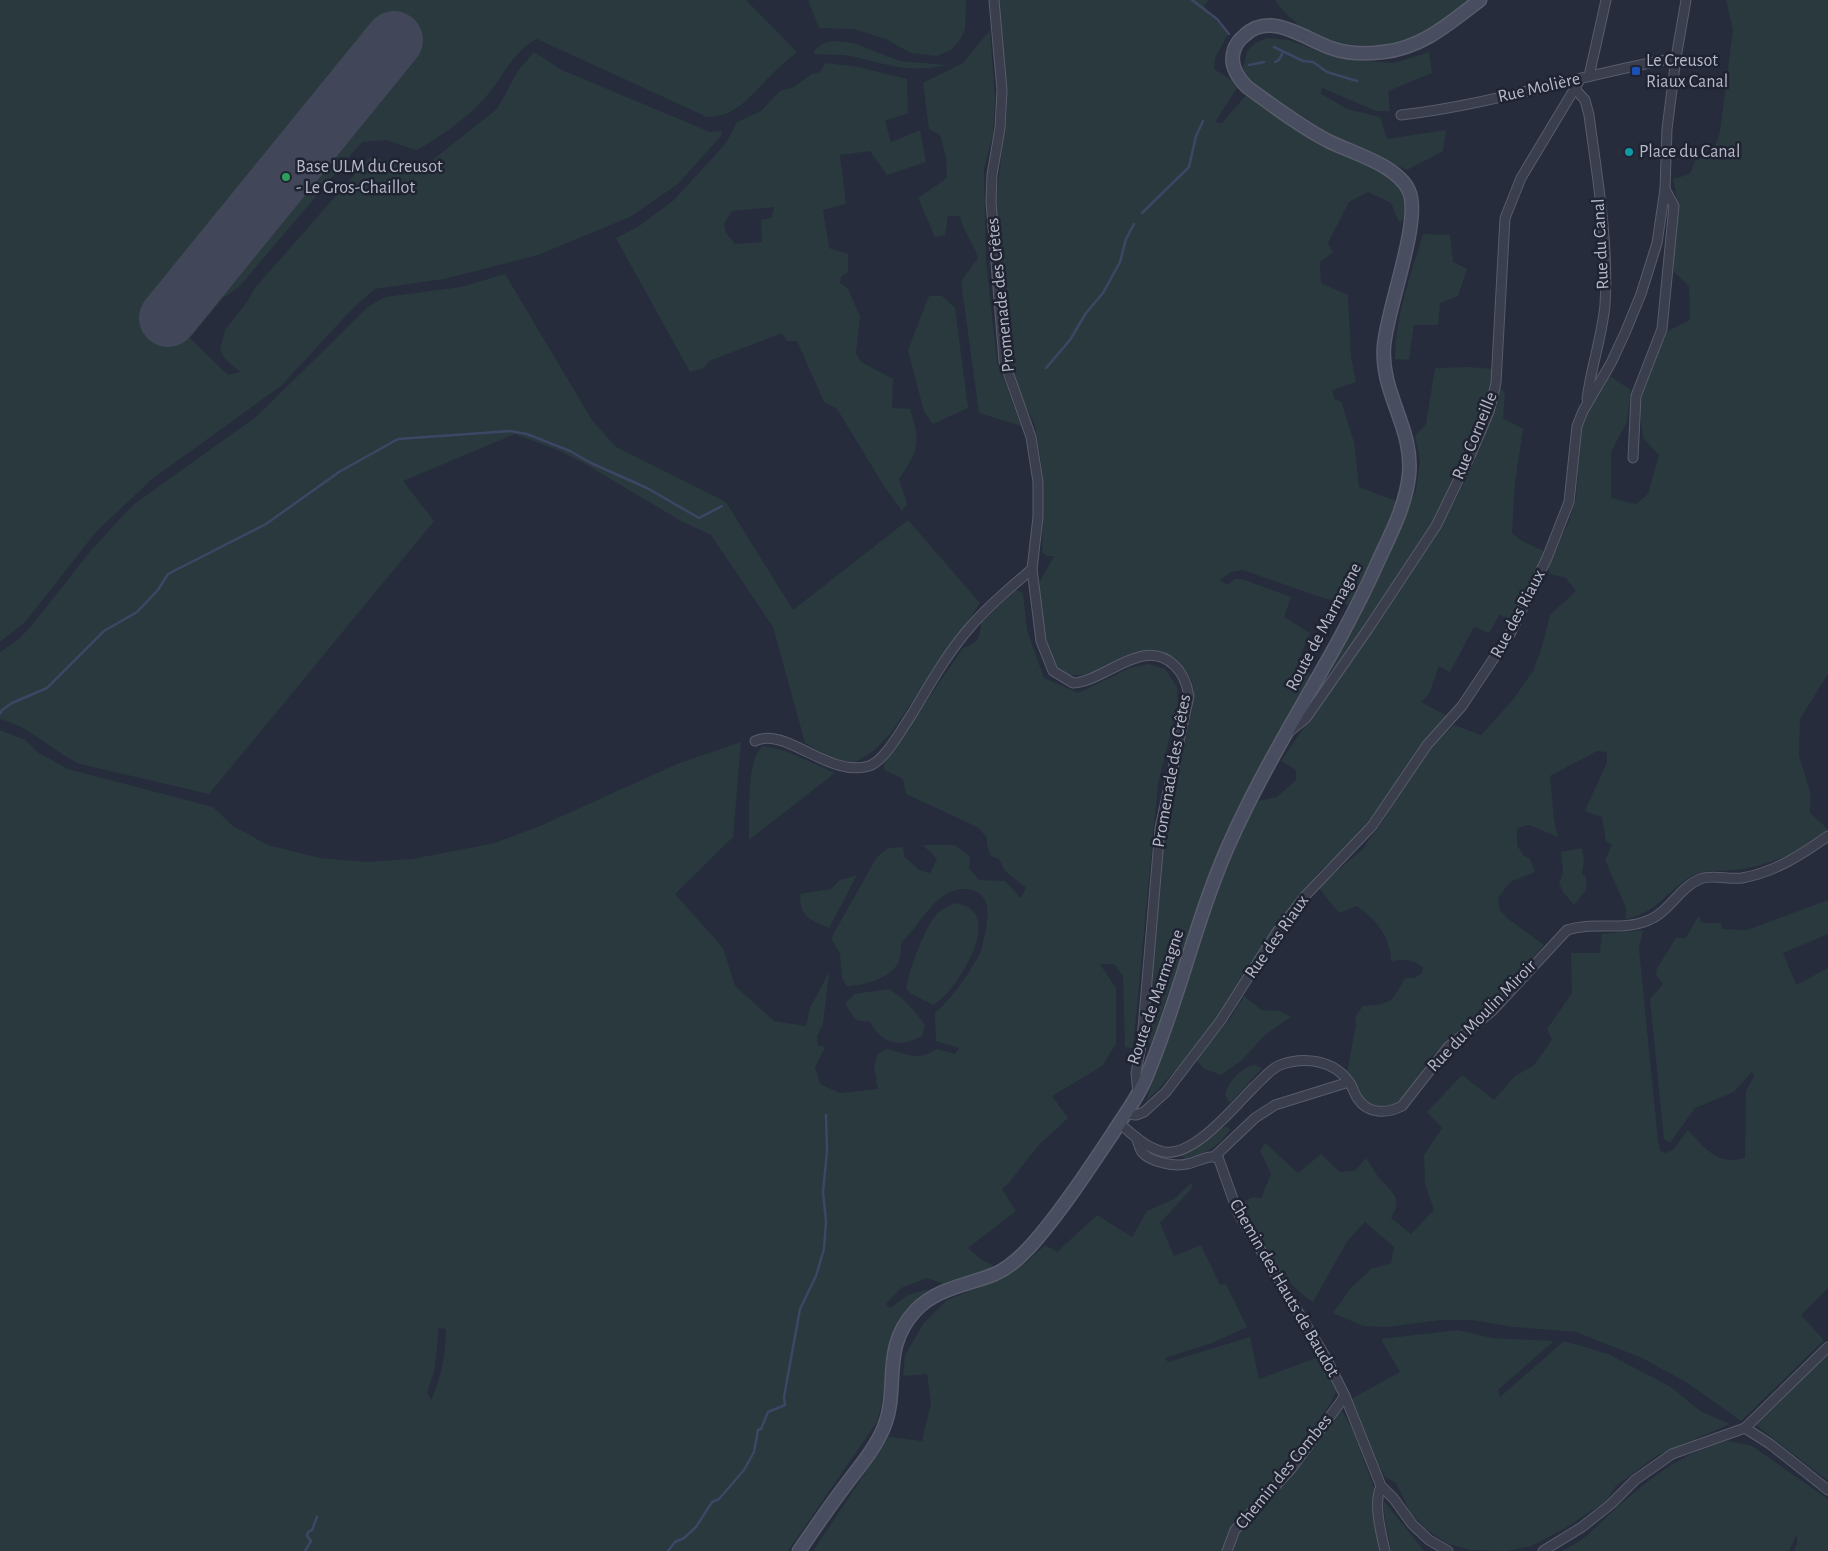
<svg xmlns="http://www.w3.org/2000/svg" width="1828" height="1551" font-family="'Alegreya Sans',sans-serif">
<rect width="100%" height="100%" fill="#262c3c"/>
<g fill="#29393e" fill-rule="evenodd">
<path d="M0,0H746L797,52C787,60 777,69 768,78C750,97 735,117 707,117L537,39C513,50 502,80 484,99C465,119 440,138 416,150L386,140L362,142L239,287L223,298L190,338L228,375L240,372L225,359L220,350L225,330L247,302L254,289L370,157L421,169L497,109L518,71L534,52L562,70L710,132L723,131L720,137L678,184L630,217L538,255L444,279L375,289L353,308L281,386L152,479L96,532L25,622L0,642Z"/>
<path d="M808,0H966L965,29L960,40L951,50L937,56L911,53L886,39L854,29L819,28Z"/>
<path d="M999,0H1209L1204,6L1228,34L1215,58L1214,69L1232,81L1237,88L1215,122L1222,123L1247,94C1273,111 1299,132 1326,147C1347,158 1390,169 1403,189C1408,197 1405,210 1404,219L1399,222L1391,203L1368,192L1349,202L1328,243L1333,252L1320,262L1321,283L1348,295L1351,357L1356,382L1332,390L1335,400L1341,401L1354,442L1359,487L1396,501L1374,554L1349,605L1317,596L1243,570L1231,572L1220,580L1228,585L1234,579H1242L1291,597L1284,617L1310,633L1299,659L1303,672L1312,674L1269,756L1241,801L1222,840L1205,885L1151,1044L1145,1041L1165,830L1192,711L1194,688L1189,675L1179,663L1164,652L1145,650L1091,674L1082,675H1071L1054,666L1045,643L1038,585L1054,556H1047L1042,552L1043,488L1041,461L1035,426L1018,389L1009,361L996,200L1007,110Z"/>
<path d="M1275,0H1472C1447,18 1423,37 1393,45C1386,46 1377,45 1370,45C1331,46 1297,32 1275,0Z"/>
<path d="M1726,0H1828V674L1800,719L1799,756L1810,791V813L1828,829C1801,852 1770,866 1735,870C1720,872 1703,869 1690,877C1666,892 1657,913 1626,919V908L1605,860L1612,845L1606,841L1602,817L1585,811L1607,762V752L1597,751L1550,776L1554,820L1558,837L1529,825L1517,828V845L1523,855L1530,859L1535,872L1510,882L1498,898L1500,911L1507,918L1544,945C1527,964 1510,986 1491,1004C1470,1023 1446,1038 1429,1060C1416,1077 1409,1103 1387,1107C1365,1111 1356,1088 1347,1073L1356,1024L1355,1017L1363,1006C1393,1004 1391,1002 1405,978H1414L1422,973L1423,967C1412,959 1405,959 1391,961C1391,939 1375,916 1356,906L1339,913L1318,887L1362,850L1383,821L1412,773L1429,750L1454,725L1481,735L1512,701L1533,671L1541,650L1550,615L1576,591L1566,578L1550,574L1548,567L1569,521L1576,497L1582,427L1590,405L1610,376L1631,390L1627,422L1611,452V498L1636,504L1648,494L1659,455L1643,438L1638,398L1658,344L1668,331L1690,320L1689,286L1672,270L1679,210L1673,179L1690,174L1695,161L1713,153L1720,132L1733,30Z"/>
<path d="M990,30L995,98L993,134L984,169L986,261L997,361L1021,426L979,413L961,281L978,258C974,243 962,230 960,216H948L945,235L935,237L918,198L947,178L946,157L940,135L929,129L923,83L963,63Z"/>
<path d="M1267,38L1289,40L1330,56L1363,61L1394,63L1429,52L1432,73L1388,91L1390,111H1376L1322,88L1321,94L1347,109L1380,117L1387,139L1446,130L1443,151L1407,170L1332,136L1251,83L1243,69L1247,51L1255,43Z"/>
<path d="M834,41L854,43L900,61L947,65C910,74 886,64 851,56C839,54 827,55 815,54L813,51L824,43Z"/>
<path d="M825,63L858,67L907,79L908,113L885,121L891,142L920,130L926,162L887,175L870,151L840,155L846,204L823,210L829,248L848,254V272L841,277L840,283L848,289L860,316L856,353L861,362L893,379L892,408L910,409C921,444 919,449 899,479L907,504L902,511L884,486L837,409L824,402L797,341H787L782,333L709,361L704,368L690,372L616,238L639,226L674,200L726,143L737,122L761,111L780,91L794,87L812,74L820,72ZM774,207L772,217L761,220L762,242L735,244L726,233L724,224L732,211Z"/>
<path d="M1423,234L1450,235L1453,262L1467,269L1458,296L1440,303L1438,325H1414L1409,360L1395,359C1395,316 1411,274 1423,234Z"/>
<path d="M505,274L592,420L616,447L726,502L793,610L908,520L980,603L891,733L872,752L855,762L842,763L805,743L773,627L711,535L681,521L587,465L562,452L515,434L403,481L434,521L209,794L80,764C50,750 33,728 0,719V652L19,639L33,624L92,549L133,505L257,416L369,306L385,297L461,287Z"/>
<path d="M929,296H942L955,308L968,408L933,424L924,412L908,350Z"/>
<path d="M1468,367L1493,369V382L1479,427L1433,525L1334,671L1330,666L1373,588L1416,490L1420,460L1415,436L1426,424L1435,368Z"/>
<path d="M1499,386L1505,393L1503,418L1523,429L1515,482L1512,533L1522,541L1546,552L1507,629L1504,617L1500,614L1489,633L1474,627L1450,672L1439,666L1429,694L1421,702L1447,716L1421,746L1356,839L1321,870L1287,910L1221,1014L1184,1061L1146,1102C1177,1002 1211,896 1257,801L1277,797L1296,780V770L1281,761L1434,539C1460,492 1489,440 1499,386Z"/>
<path d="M1016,590L1023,593L1027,630L1044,678L1078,693L1130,668L1148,664L1165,669L1177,687L1178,705L1158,783L1133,1049L1125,1047L1123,976L1114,964H1100L1116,988V1044L1102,1066L1052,1096L1068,1118L1038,1146L1008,1184L1002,1189L1016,1211L968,1248L982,1260L995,1266C978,1274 961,1276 944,1284L927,1278L901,1288L886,1304L890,1308L908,1295L929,1289C921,1296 912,1302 906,1310C881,1343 889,1385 877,1422L788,1551H0V730L25,740L37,752L68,769L213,807L233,826L268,845L320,858L367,862L412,859L495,843L540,826L677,764L741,742L733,837L675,894L723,948L735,986L774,1021L806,1026L810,1008L829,972L823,1024L817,1036L818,1046L825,1047L815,1067L820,1084L840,1093L878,1089L874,1066L878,1054L887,1049C910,1054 915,1062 937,1049L955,1054L959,1048L936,1041L935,1013C951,1000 970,972 980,953C983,948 983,940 985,934C989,914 992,890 964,889C940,889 925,915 912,931C909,935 905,938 902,942C900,948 901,955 899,961C892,978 863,986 847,986L842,978L840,954L831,938L877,857L888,848L903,847L904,856L919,870L930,873L937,859L923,845H955L970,857L969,868L979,880L1005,881L1021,898L1026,888L1005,871L999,859L991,856L987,845V837L977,827L906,794L903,779L884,770V763L963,648C978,643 980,639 981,623ZM439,1328L446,1329C445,1354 442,1378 431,1400L427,1392L434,1373Z"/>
<path d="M763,746L786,751L835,773L749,840C750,818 745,761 763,746Z"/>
<path d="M1582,848L1584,860L1582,874L1586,877V890L1574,905L1563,892L1559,883L1563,873L1561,852Z"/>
<path d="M857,875L829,928C809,920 800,916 800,894L831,889L840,880Z"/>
<path d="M1828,900V934L1783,953L1796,985L1828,968V1288L1801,1315L1824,1340L1741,1421L1686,1382L1642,1358L1576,1332L1513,1327L1473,1320H1440L1387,1327L1363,1326L1333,1313L1351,1288L1371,1269L1391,1263L1394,1247L1365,1222L1348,1240L1313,1302C1279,1280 1259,1238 1238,1205L1253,1197L1261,1198L1271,1174L1260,1151L1265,1143L1298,1173L1321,1154L1340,1172L1355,1171L1366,1158C1371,1165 1375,1173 1380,1179C1393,1193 1403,1198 1391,1218L1411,1234L1434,1210L1425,1184L1424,1155L1442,1128L1427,1112L1462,1075L1494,1100L1515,1076L1534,1065L1552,1040L1547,1029L1572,993L1571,953H1600L1602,934L1643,930L1639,949L1658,1141L1660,1150L1665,1153L1673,1150L1688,1130C1704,1148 1718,1166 1745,1158L1746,1091L1754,1076L1752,1072L1734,1092L1695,1108L1670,1143L1664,1139L1650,999L1663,984L1656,975L1657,968L1676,938H1686L1699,915L1701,923H1721L1722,929L1747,930Z"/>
<path d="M954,903C1003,909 967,971 948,992C944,997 938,1001 933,1005L910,993L906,988C909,970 926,922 940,911C944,908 950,906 954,903Z"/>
<path d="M889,989C905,999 914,1010 925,1025L922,1036C899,1048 883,1045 870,1022L856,1020L845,1004L854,994Z"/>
<path d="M1244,996L1261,1010L1280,1011L1291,1017L1265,1035L1242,1060L1221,1075L1205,1069L1196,1060L1229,1020Z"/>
<path d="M1254,1065L1262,1068L1230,1103L1225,1095C1228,1082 1240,1068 1254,1065Z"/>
<path d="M1227,1126L1230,1129C1219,1148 1204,1153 1184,1159L1182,1155C1200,1150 1210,1133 1227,1126Z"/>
<path d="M1191,1183L1193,1187L1160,1223L1174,1256L1201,1245L1220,1285L1226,1284L1247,1327L1212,1343L1165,1358L1168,1362L1250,1337L1259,1379L1321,1356L1337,1390L1330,1404L1296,1454L1235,1525L1224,1551H813L889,1437L922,1441L931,1403L927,1374L903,1376L905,1355L923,1324L947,1300L1002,1278L1027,1262L1045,1245L1057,1252L1097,1215L1132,1237L1147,1211L1174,1199Z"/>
<path d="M1458,1330L1492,1338L1554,1341L1498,1390L1500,1397L1564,1341L1608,1354L1671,1387L1700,1411L1730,1424L1658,1455L1616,1486L1606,1501L1564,1529L1531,1546L1507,1551L1471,1550L1448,1544L1426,1529L1410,1512L1396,1483L1385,1477L1371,1449L1351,1399L1400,1372L1381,1339Z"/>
<path d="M1828,1354V1481L1756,1425Z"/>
<path d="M1342,1411L1353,1431L1374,1488L1373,1511L1379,1551H1232L1240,1533L1278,1491L1334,1417Z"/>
<path d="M1728,1441L1752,1446L1828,1499V1551H1794L1797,1544V1534L1789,1551H1561C1586,1540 1592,1530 1612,1512C1645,1482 1683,1451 1728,1441Z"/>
<path d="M1384,1501L1424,1551H1391L1384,1513Z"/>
</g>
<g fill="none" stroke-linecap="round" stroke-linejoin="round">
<g stroke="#3d4664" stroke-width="2.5">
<path d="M1192,0L1217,19L1229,34"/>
<path d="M1274,47L1303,61L1313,62L1327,72L1357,81"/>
<path d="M1275,62L1279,60L1283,52"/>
<path d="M1249,65L1264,62"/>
<path d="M1142,213L1189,167L1196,136L1203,121"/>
<path d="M1046,368L1070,340L1086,313L1103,293L1120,262L1126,239L1134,224"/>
<path d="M0,714L2,710L12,703L47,688L104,631L137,612L158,590L168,574L266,524L339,472L398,439L510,431L527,434L570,451L591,463L647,488L699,518L722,506"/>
<path d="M305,1551L311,1541L307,1536L308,1532L312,1530L317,1517"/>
<path d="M668,1551L675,1542L684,1538L696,1527L712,1502L719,1499L744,1470L754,1452L758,1430L761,1429L768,1412L785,1405L784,1397L800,1309L816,1276L824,1249L826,1221L823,1192L827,1151L826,1115"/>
</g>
<path stroke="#414758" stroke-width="58" d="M168,318L394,40"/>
<g stroke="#585c6b" stroke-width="11">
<g id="street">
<path d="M994,0L1002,90L1000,128L992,175L991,202L1004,361L1031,437L1038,482V517L1032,569L1041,641L1053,671L1073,683C1106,681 1143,636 1174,665C1183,673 1187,684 1189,696L1160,828L1142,1040L1136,1073L1138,1094"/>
<path d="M1589,76L1606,0"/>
<path d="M1575,89L1585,100L1589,115C1597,177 1609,242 1605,305C1602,337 1591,367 1587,399"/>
<path d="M1401,115C1494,104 1584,74 1676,58"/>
<path d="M1633,458L1636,396L1662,329L1674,206L1665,189"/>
<path d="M1290,731L1306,718L1368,629L1436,526L1471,454L1489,412L1496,383L1505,218L1521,178L1581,78"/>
<path d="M755,741C786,726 828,778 869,766C885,761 903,727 912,714C930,684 948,652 971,626C989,605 1011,587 1032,569"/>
<path d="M1126,1114L1136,1115L1144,1112L1166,1092L1221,1020L1277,932L1306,895L1372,826L1427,745L1462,706L1510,634L1547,558L1569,502L1577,426L1583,411L1611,363L1625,333L1641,294L1657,243L1665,189L1667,129L1676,58L1686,0"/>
<path d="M1119,1123C1132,1134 1146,1148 1164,1152C1194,1157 1234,1107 1254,1087C1262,1080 1270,1069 1280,1065C1304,1056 1334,1060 1349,1082C1353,1087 1354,1094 1358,1099C1368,1114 1387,1114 1402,1106L1448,1047L1492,1011L1567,930C1593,921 1622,932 1649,920C1669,912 1680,887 1700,879C1713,874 1729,880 1742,878C1775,872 1801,855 1828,836"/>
<path d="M1136,1137C1138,1141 1139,1148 1142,1152C1150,1162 1175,1167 1187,1164C1198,1162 1206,1155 1218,1157L1238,1213L1325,1356L1345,1396L1381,1486L1394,1499L1412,1524L1429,1540L1448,1551"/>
<path d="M1214,1157L1255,1118L1275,1105L1349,1082"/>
<path d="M1745,1428L1770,1444L1828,1490"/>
<path d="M1381,1486C1373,1504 1381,1532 1385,1551"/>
<path d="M1227,1551L1235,1530L1291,1469L1345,1396"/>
<path d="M1543,1551L1582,1527L1611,1504L1635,1480L1672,1454L1745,1428L1828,1347"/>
</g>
</g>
<g stroke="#585c6b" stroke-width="15">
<path id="secondary" d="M799,1551C814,1529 829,1507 845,1486C859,1467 875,1449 884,1427C900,1387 880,1348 916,1310C937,1288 968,1285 995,1274C1011,1267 1024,1254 1036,1240C1064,1207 1089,1169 1113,1133C1124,1115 1137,1099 1145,1080C1180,999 1197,911 1235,831C1277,740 1335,657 1376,566C1389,537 1406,506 1409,475C1414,428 1380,393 1384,346C1387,308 1422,220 1409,191C1398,165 1352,153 1328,141C1300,126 1273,106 1247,87C1237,77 1229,65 1234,50C1236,43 1240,39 1245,35C1271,10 1307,41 1334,49C1350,54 1367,54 1383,52C1422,48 1450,23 1480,0"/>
</g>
<use href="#street" stroke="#3a3e4d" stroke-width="9"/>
<use href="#secondary" stroke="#484d5f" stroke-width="12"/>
</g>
<rect fill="#1a4fb4" stroke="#1f2332" stroke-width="2" x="1631" y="66" width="10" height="10" rx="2.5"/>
<circle fill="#0f9aa8" stroke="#1f2332" stroke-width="2" cx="1629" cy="152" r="5"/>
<circle fill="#2e9e5b" stroke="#1f2332" stroke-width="2" cx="286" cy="177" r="5"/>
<g text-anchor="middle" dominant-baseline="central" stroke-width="5" stroke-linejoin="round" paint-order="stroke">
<g font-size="18" fill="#b6b9c8" stroke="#1f2332" text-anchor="start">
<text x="1646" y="61">Le Creusot<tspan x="1646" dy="21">Riaux Canal</tspan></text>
<text x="1639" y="152">Place du Canal</text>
<text x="296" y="167">Base ULM du Creusot<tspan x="296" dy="21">- Le Gros-Chaillot</tspan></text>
</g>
<g font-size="18" fill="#b6b9c8" stroke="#1f2332">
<text transform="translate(1539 88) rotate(-13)">Rue Molière</text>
<text transform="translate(1601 244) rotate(-93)">Rue du Canal</text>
<text transform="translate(1001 295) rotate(-96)">Promenade des Crêtes</text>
<text transform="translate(1475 436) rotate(-68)">Rue Corneille</text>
<text transform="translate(1518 614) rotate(-62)">Rue des Riaux</text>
<text transform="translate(1324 627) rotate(-62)">Route de Marmagne</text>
<text transform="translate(1172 771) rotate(-80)">Promenade des Crêtes</text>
<text transform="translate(1277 937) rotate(-55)">Rue des Riaux</text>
<text transform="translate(1156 997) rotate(-71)">Route de Marmagne</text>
<text transform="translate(1482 1016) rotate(-46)">Rue du Moulin Miroir</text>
<text transform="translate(1284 1288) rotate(60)">Chemin des Hauts de Baudot</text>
<text transform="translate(1284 1472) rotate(-51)">Chemin des Combes</text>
</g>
</g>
</svg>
